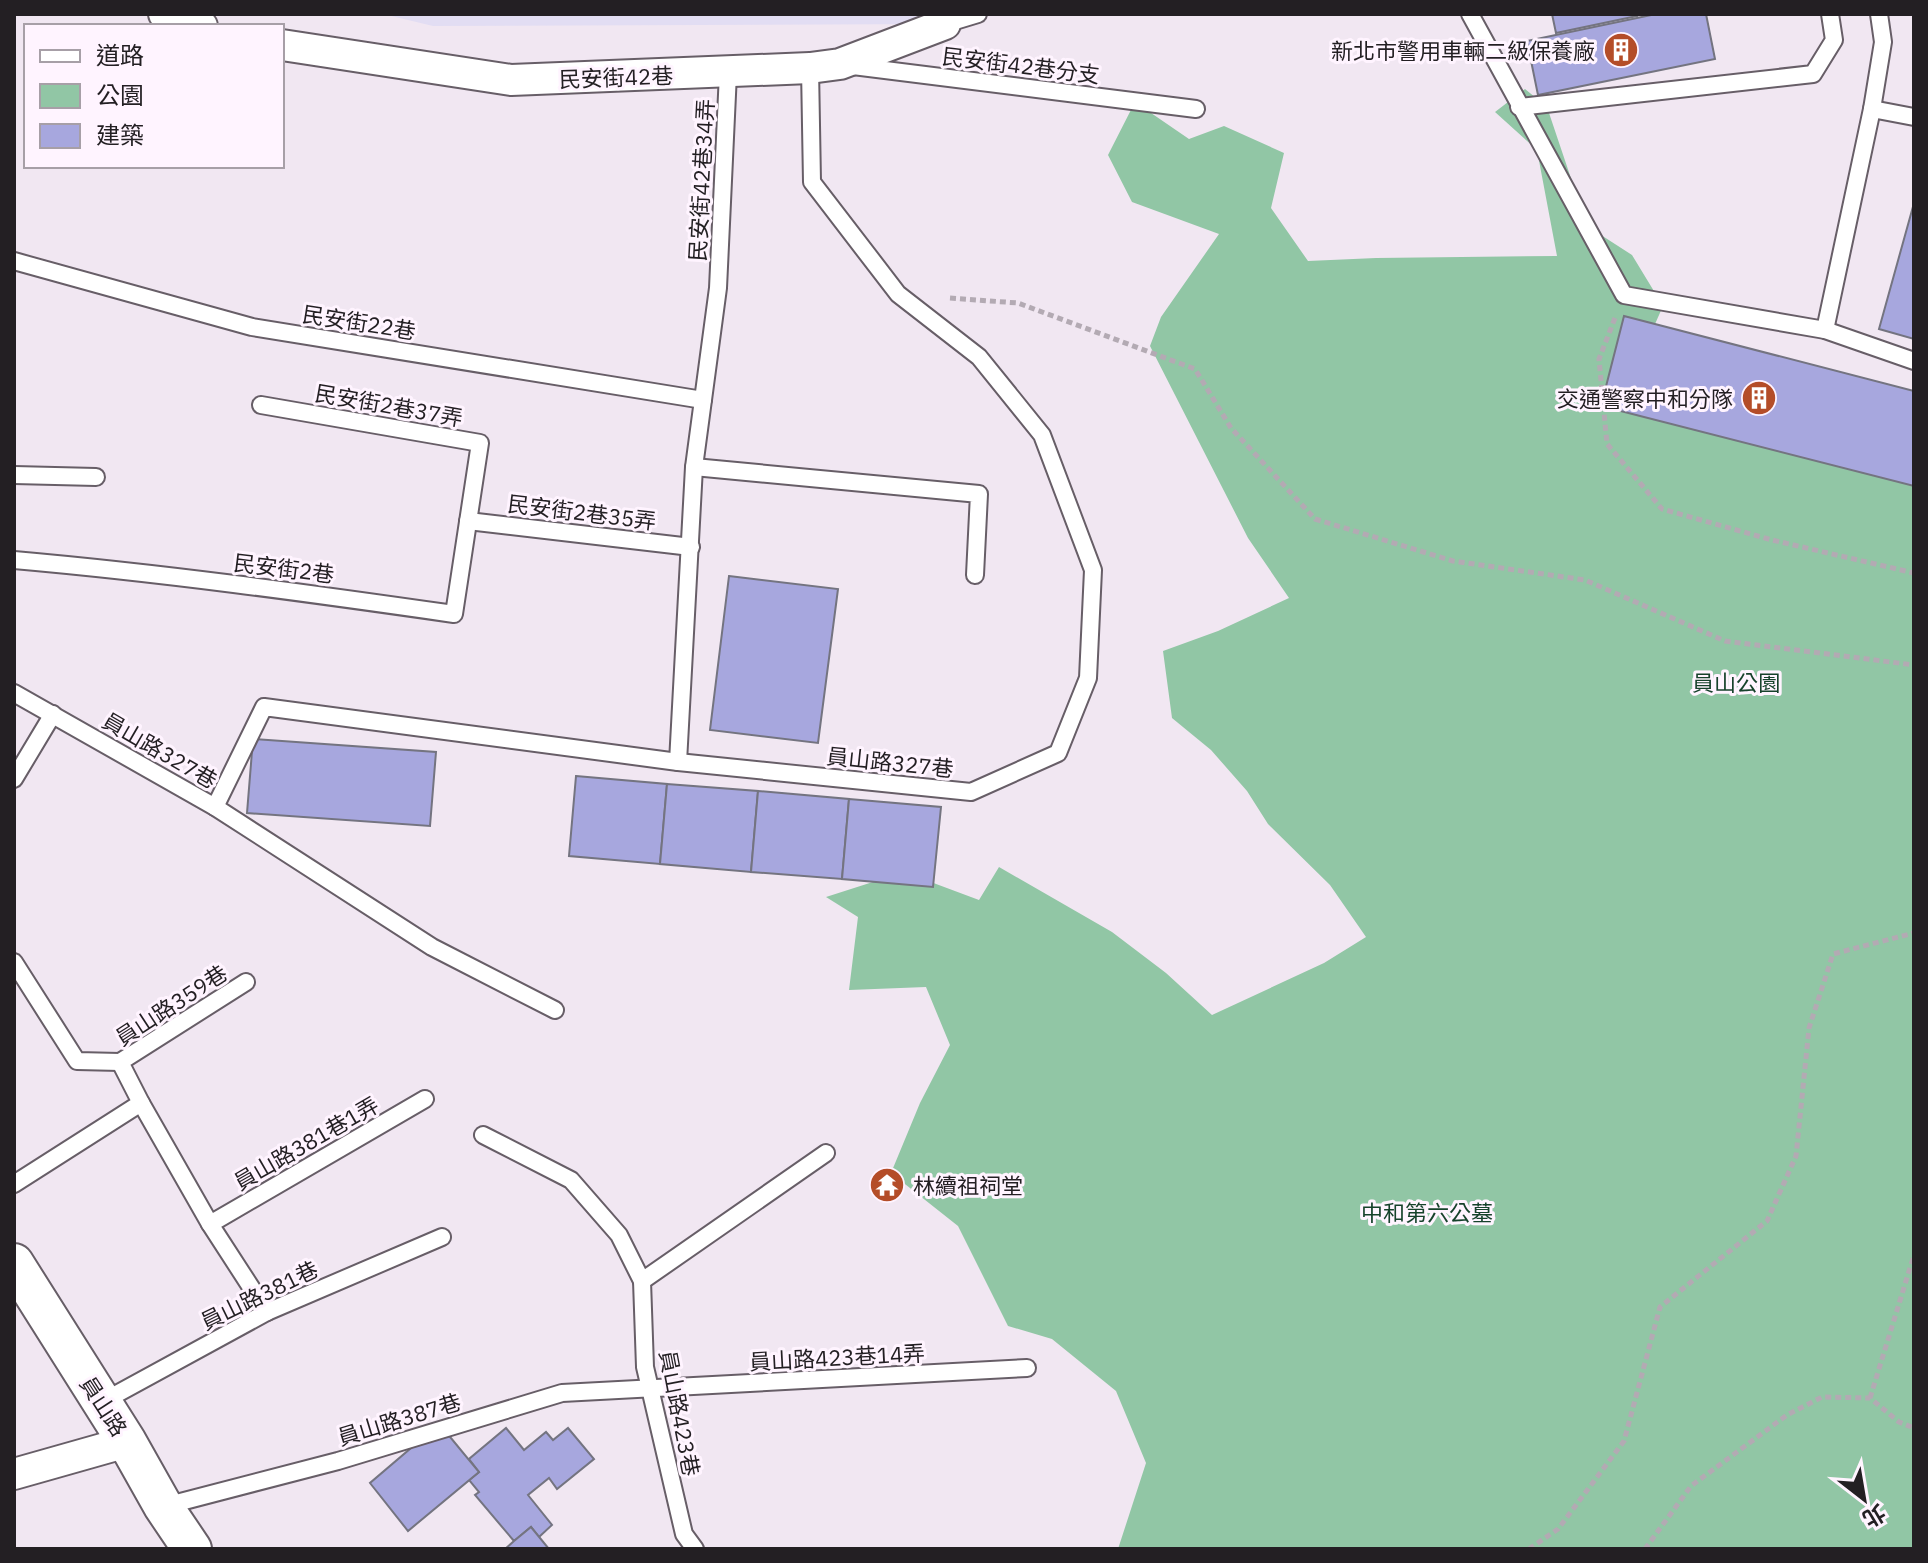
<svg xmlns="http://www.w3.org/2000/svg" width="1928" height="1563" font-family="'IBM Plex Sans','Noto Sans TC',sans-serif">
<rect width="100%" height="100%" fill="#f1e7f2"/>
<path fill="#e2ddf3" d="M383,14H972L945,24L433,26Z"/>
<path fill="#91c6a5" d="M1525,89L1547,107L1587,226L1632,255L1663,306L1628,385L1914,467V1549H1118L1146,1463L1116,1391L1052,1339L1008,1326L958,1226L891,1173L920,1103L950,1045L926,987L849,990L858,917L826,897L904,872L979,900L999,867L1112,932L1166,973L1212,1015L1324,963L1366,937L1330,885L1268,824L1247,791L1211,750L1172,718L1163,651L1218,631L1289,598L1248,538L1150,346L1161,317L1219,234L1132,202L1108,155L1135,102L1189,139L1224,126L1284,153L1271,208L1308,261L1376,258L1557,256L1537,150L1495,112Z"/>
<g fill="#a7a7de" stroke="#747480" stroke-width="2">
<path d="M1552,14H1636L1637,16L1556,33Z"/>
<path d="M1656,14H1706L1715,59L1538,95L1527,41Z"/>
<path d="M1914,203V339L1879,329Z"/>
<path d="M1624,316L1914,391V486L1601,406Z"/>
<path d="M729,576L838,589L818,743L710,730Z"/>
<path d="M253,739L436,752L430,826L247,813Z"/>
<path d="M576,776L667,784L660,864L569,856Z"/>
<path d="M667,784L758,791L751,872L660,864Z"/>
<path d="M758,791L849,799L842,879L751,872Z"/>
<path d="M849,799L941,807L933,887L842,879Z"/>
<path d="M506,1428L524,1450L546,1432L553,1440L568,1428L594,1459L557,1489L549,1478L528,1495L552,1525L539,1537L531,1527L514,1541L475,1495L479,1492L469,1480L479,1472L469,1459Z"/>
<path d="M446,1432L479,1472L408,1531L370,1483L424,1437Z"/>
<path d="M531,1527L549,1549H505L514,1541Z"/>
</g>
<g fill="none" stroke-linecap="round" stroke-linejoin="round">
<g stroke="#675e67" stroke-width="20">
<g id="service">
<path d="M1470,14L1624,295L1825,330L1914,361"/>
<path d="M945,24L978,14"/>
<path d="M853,66L1196,109"/>
<path d="M1519,107L1813,74L1834,40L1830,14"/>
<path d="M1872,109L1914,117"/>
<path d="M14,261L252,327L703,400"/>
<path d="M1825,330L1872,109L1883,42L1879,14"/>
<path d="M694,467L979,494L975,575"/>
<path d="M14,475L96,477"/>
<path d="M468,521L691,547"/>
<path d="M14,560C161,573 307,593 454,614L480,443L261,405"/>
<path d="M14,693L215,807L264,707L678,762L971,792L1058,753L1088,678L1093,570L1042,435L979,357L898,294L812,182L810,68"/>
<path d="M678,762L694,467L718,288L728,73"/>
<path d="M14,779L53,714"/>
<path d="M215,807L432,947L555,1010"/>
<path d="M14,962L77,1061L120,1062"/>
<path d="M141,1103L210,1224L267,1312"/>
<path d="M483,1135L571,1180L619,1235L642,1281"/>
<path d="M14,1184L141,1103L120,1062L246,982"/>
<path d="M210,1224L425,1099"/>
<path d="M102,1402L267,1312L442,1237"/>
<path d="M165,1506L338,1461L562,1393L1027,1368"/>
<path d="M695,1549L684,1534L645,1367L642,1281L826,1153"/>
</g>
</g>
<g stroke="#675e67" stroke-width="34">
<g id="minor">
<path d="M164,14L202,26"/>
<path d="M282,45L511,80L810,68L840,64L945,24"/>
<path d="M14,1474L127,1442"/>
</g>
</g>
<g stroke="#675e67" stroke-width="42">
<path id="tertiary" d="M14,1263L127,1442L163,1506L192,1549"/>
</g>
<g stroke="#b3aab3" stroke-width="5" stroke-dasharray="6 4" stroke-linecap="butt">
<path d="M950,298L1018,303L1195,369L1231,428L1315,519L1453,561L1585,580L1725,641L1914,665"/>
<path d="M1615,318L1599,359L1607,444L1662,509L1772,540L1914,573"/>
<path d="M1870,1398L1914,1255"/>
<path d="M1529,1549L1558,1529L1624,1441L1660,1307L1767,1221L1796,1156L1809,1028L1833,954L1914,933"/>
<path d="M1645,1549L1691,1486L1787,1415L1822,1397L1870,1398L1899,1422L1914,1428"/>
</g>
<use href="#service" stroke="#fff" stroke-width="16"/>
<use href="#minor" stroke="#fff" stroke-width="30"/>
<use href="#tertiary" stroke="#fff" stroke-width="38"/>
</g>
<defs>
<g id="building-disc" transform="scale(1.8)"><circle r="9.5" fill="#b44d28" stroke="#fff4ff"/><path d="M-4-6H4V6H1V3H-1V6H-4ZM-2.5-4.3h1.7v1.8h-1.7ZM.8-4.3h1.7v1.8H.8ZM-2.5-1h1.7V.8h-1.7ZM.8-1h1.7V.8H.8Z" fill="#fff"/></g>
<g id="temple-disc" transform="scale(1.8)"><circle r="9.5" fill="#b44d28" stroke="#fff4ff"/><path d="M0-6L5-2H3V0L6.5 2.5H4V6H1.5V3h-3V6H-4V2.5H-6.5L-3 0V-2H-5Z" fill="#fff"/></g>
</defs>
<g fill-rule="evenodd">
<use href="#building-disc" x="1621" y="50"/>
<use href="#building-disc" x="1759" y="398"/>
<use href="#temple-disc" x="887" y="1185"/>
</g>
<g text-anchor="middle" dominant-baseline="central" stroke-width="6" stroke-linejoin="round" paint-order="stroke">
<g font-size="22" fill="#231f23" stroke="#fff4ff" text-anchor="end">
<text x="1595" y="50">新北市警用車輛二級保養廠</text>
<text x="1733" y="398">交通警察中和分隊</text>
<text x="913" y="1185" text-anchor="start">林續祖祠堂</text>
</g>
<g font-size="22" fill="#231f23" stroke="#fff4ff">
<text transform="translate(1021 65) rotate(7)">民安街42巷分支</text>
<text transform="translate(616 77) rotate(-2)">民安街42巷</text>
<text transform="translate(701 180) rotate(-87)">民安街42巷34弄</text>
<text transform="translate(359 322) rotate(9)">民安街22巷</text>
<text transform="translate(389 405) rotate(10)">民安街2巷37弄</text>
<text transform="translate(582 512) rotate(7)">民安街2巷35弄</text>
<text transform="translate(284 568) rotate(7)">民安街2巷</text>
<text transform="translate(160 750) rotate(30)">員山路327巷</text>
<text transform="translate(890 762) rotate(6)">員山路327巷</text>
<text transform="translate(171 1005) rotate(-33)">員山路359巷</text>
<text transform="translate(306 1143) rotate(-30)">員山路381巷1弄</text>
<text transform="translate(259 1295) rotate(-26)">員山路381巷</text>
<text transform="translate(837 1357) rotate(-3)">員山路423巷14弄</text>
<text transform="translate(104 1406) rotate(57)">員山路</text>
<text transform="translate(680 1413) rotate(79)">員山路423巷</text>
<text transform="translate(399 1419) rotate(-17)">員山路387巷</text>
</g>
<g font-size="22" fill="#16422b" stroke="#fff4ff">
<text x="1736" y="682">員山公園</text>
<text x="1427" y="1212">中和第六公墓</text>
</g>
</g>
<rect width="1928" height="1563" fill="none" stroke="#231f23" stroke-width="32"/>
<rect x="24" y="24" width="260" height="144" fill="#fff4ff" stroke="#a79fa7" stroke-width="2"/>
<rect x="40" y="50" width="40" height="12" fill="#ffffff" stroke="#a79fa7" stroke-width="2"/>
<text x="96" y="64" font-size="24" fill="#231f23">道路</text>
<rect x="40" y="84" width="40" height="24" fill="#91c6a5" stroke="#a79fa7" stroke-width="2"/>
<text x="96" y="104" font-size="24" fill="#231f23">公園</text>
<rect x="40" y="124" width="40" height="24" fill="#a7a7de" stroke="#a79fa7" stroke-width="2"/>
<text x="96" y="144" font-size="24" fill="#231f23">建築</text>
<g transform="translate(1864 1499) rotate(149)" stroke="#fff4ff" stroke-width="6" paint-order="stroke">
<path d="M0-6L14 30L0 20L-14 30Z" fill="#231f23"/>
<text y="-12" font-size="22" font-weight="bold" text-anchor="middle" fill="#231f23">北</text>
</g>
</svg>
